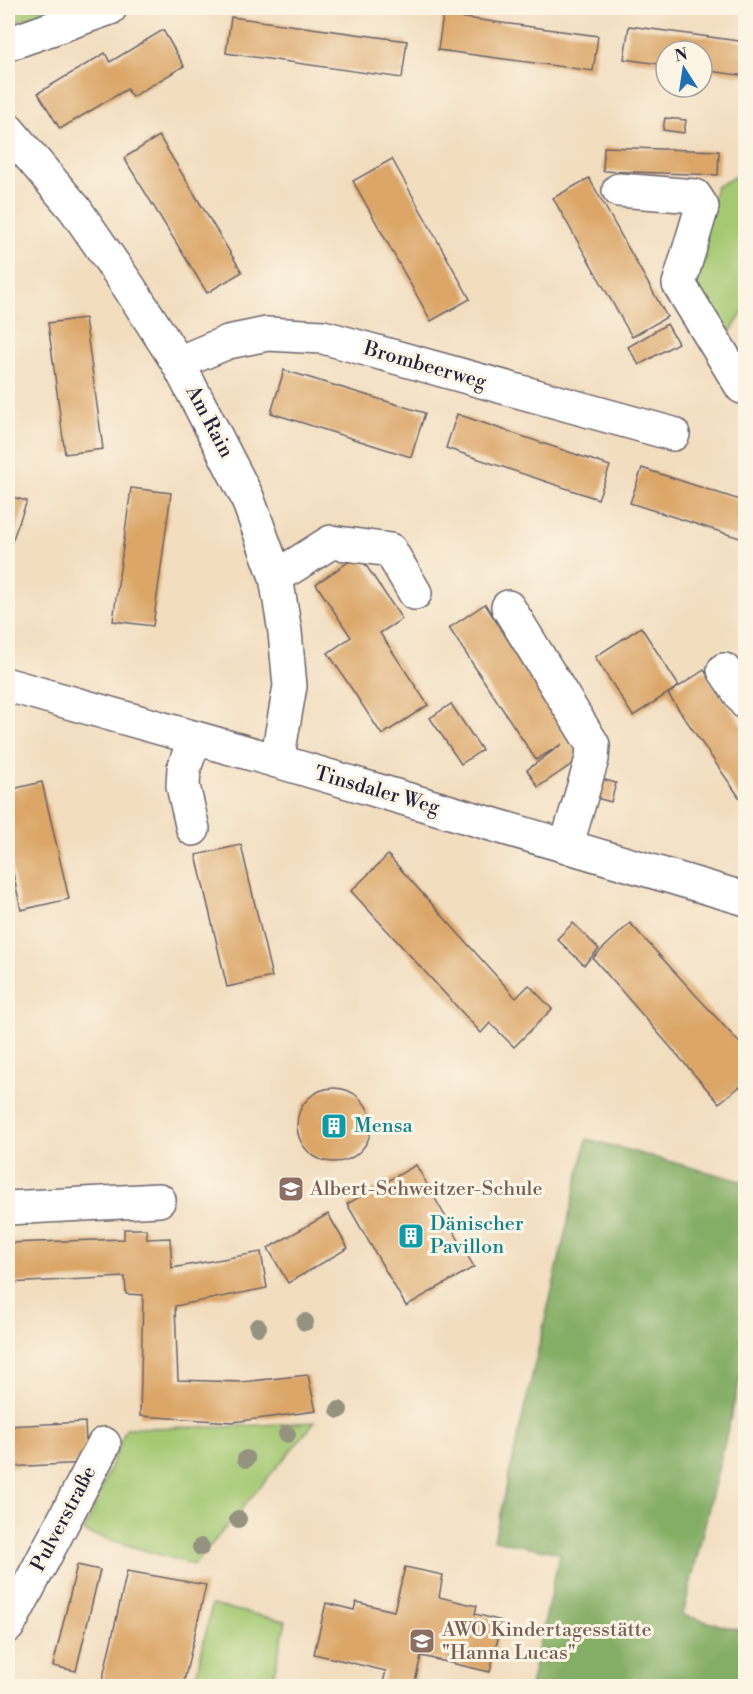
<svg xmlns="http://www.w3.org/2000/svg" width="753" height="1694" font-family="'Libre Bodoni',serif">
<rect width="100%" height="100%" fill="#fcf5e5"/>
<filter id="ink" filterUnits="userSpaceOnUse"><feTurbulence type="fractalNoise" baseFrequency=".0167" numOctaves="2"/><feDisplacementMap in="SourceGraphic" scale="12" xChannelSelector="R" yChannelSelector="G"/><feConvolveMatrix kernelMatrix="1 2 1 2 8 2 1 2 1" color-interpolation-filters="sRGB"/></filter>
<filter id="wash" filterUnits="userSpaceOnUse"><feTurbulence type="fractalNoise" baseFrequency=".008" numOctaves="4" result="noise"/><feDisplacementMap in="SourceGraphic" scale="24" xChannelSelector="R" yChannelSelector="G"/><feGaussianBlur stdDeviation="1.35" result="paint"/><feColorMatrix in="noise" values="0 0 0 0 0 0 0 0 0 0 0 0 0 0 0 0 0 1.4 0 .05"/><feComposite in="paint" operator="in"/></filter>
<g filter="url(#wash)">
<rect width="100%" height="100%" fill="#f2ddbf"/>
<g fill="#a5c973" stroke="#647657" stroke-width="1.5">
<path d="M8,8H62L8,24Z"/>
<path d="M745,171V312H743L721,347L687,279L716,187Z"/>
<path d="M315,1422L194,1565L84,1532L126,1428L222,1427Z"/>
<path d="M212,1605L286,1621L271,1686H194Z"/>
</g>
<path fill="#84ad65" stroke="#536850" stroke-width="1.5" d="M587,1139L745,1182V1358L683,1615L745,1632V1686H530L560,1553L494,1540Z"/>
<g id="blocks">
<g fill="#dba667">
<path d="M443,15L598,36L593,71L438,50Z"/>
<path d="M231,17L407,41L402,78L226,53Z"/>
<path d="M629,26L746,42V76L702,70V51H666V65L624,59Z"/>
<path d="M163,30L184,66L132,97L127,89L60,129L38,93L105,53L110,62Z"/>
<path d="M665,118L686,120L684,133L663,130Z"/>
<path d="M159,136L242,272L207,293L124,158Z"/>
<path d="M604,147L719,151L718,175L603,171Z"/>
<path d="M392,159L470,299L431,321L353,181Z"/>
<path d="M589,178L667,317L632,337L553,198Z"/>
<path d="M8,283L14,300L8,302Z"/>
<path d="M85,318L103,449L65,454L48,323Z"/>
<path d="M667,324L678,343L639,365L628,347Z"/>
<path d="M284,370L425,413L411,457L271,413Z"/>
<path d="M457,414L610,466L598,499L446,448Z"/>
<path d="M642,468L746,502V540L630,503Z"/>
<path d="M131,488L171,493L153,626L113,621Z"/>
<path d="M8,496L27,501L8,552Z"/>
<path d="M359,555L402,619L380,633L428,705L382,735L328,653L351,637L316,584Z"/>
<path d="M485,604L528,671L587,754L538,787L527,770L562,744L536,760L449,628Z"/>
<path d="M641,627L679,686L633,716L595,657Z"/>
<path d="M704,670L746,731V807L668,694Z"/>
<path d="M451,704L482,750L461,764L430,718Z"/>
<path d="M598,778L616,783L611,802L593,797Z"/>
<path d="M42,782L69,899L21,910L8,850V790Z"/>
<path d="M241,845L272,977L227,987L196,855Z"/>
<path d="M388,855L516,998L529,985L552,1009L514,1047L490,1023L481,1033L351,891Z"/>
<path d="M573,923L599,949L584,965L557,939Z"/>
<path d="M630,923L746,1050V1082L719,1103L593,958Z"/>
<circle cx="334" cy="1125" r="37"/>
<path d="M416,1165L474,1267L406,1306L347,1204Z"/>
<path d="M328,1214L348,1248L288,1283L268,1248Z"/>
<path d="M124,1229H146L147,1239L170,1238L172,1268L261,1252L267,1288L175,1306L178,1380L241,1382L308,1375L316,1411L233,1422L140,1416L143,1295L126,1294L125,1277L8,1283V1243L124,1239Z"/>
<path d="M85,1422L87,1463L8,1467V1426Z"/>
<path d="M77,1565L100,1570L76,1671L53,1666Z"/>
<path d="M405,1567L443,1575L439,1597L477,1606L475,1614L502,1621L490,1672L421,1656L414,1686H382L386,1671L314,1654L326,1603L354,1610L356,1602L394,1611Z"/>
<path d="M127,1571L206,1585L183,1686H101Z"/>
</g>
</g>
</g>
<g filter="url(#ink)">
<use href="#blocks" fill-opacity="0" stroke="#6b6369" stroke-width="1.5"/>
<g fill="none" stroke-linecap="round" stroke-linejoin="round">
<g stroke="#6b6369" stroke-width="36">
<g id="minor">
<path d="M8,44L110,8"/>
<path d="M8,130L75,209L129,287L178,363L247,497L276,577L285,632L290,686L277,761"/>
<path d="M619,190L695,196L702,207L679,284L742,387"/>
<path d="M178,363L228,342L267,334L323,337L673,434"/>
<path d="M276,577L331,542L390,550L415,593"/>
<path d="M508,607L593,745L592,759L566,847"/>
<path d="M724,670L746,703"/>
<path d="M8,685L277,761L746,899"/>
<path d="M193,829L183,786L184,768L195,738"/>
<path d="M8,1208L159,1200"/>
<path d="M8,1626L104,1444"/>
</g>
</g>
<use href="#minor" stroke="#fff" stroke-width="33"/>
</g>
<g fill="#959280">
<circle cx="305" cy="1322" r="9"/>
<circle cx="258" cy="1327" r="9"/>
<circle cx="339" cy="1410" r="9"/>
<circle cx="287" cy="1434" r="9"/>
<circle cx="246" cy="1459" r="9"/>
<circle cx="238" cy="1519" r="9"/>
<circle cx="201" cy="1547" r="9"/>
</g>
</g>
<defs>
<g id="building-square" transform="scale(1.35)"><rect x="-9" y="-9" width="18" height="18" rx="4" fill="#0f9aa8" stroke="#fcf5e5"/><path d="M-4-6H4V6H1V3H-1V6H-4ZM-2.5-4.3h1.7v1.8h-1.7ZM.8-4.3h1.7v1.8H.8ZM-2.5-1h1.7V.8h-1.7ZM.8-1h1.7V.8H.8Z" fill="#fff"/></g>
<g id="school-square" transform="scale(1.35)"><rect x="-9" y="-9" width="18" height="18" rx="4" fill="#8d6e63" stroke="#fcf5e5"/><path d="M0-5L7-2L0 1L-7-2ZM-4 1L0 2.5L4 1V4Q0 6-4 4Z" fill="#fff"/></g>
</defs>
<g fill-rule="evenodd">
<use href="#building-square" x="334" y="1126"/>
<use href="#school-square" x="291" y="1189"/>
<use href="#building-square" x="411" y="1236"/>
<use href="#school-square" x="422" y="1641"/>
</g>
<g text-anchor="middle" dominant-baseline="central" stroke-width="6" stroke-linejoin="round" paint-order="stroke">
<g font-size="20" fill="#22223b" stroke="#fcf5e5">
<text transform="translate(425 366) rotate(16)">Brombeerweg</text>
<text transform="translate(209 422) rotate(62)">Am Rain</text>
<text transform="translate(377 791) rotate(16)">Tinsdaler Weg</text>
<text transform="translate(64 1519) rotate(-62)">Pulverstraße</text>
</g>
<g font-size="20" fill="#0d838f" stroke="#fcf5e5" text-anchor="start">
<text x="354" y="1126">Mensa</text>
<text x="430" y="1224">Dänischer<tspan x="430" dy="23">Pavillon</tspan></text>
</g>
<g font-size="20" fill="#785e54" stroke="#fcf5e5" text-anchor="start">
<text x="310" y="1189">Albert-Schweitzer-Schule</text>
<text x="442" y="1630">AWO Kindertagesstätte<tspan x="442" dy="23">"Hanna Lucas"</tspan></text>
</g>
</g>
<rect width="753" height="1694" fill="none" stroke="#fcf5e5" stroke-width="30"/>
<g transform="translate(684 69) rotate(348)"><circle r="28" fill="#fcf5e5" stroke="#a5a1a1" stroke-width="1.5"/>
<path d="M0-4.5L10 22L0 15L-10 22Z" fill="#1f6fb2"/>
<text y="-9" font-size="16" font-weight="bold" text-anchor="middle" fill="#22223b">N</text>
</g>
</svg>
